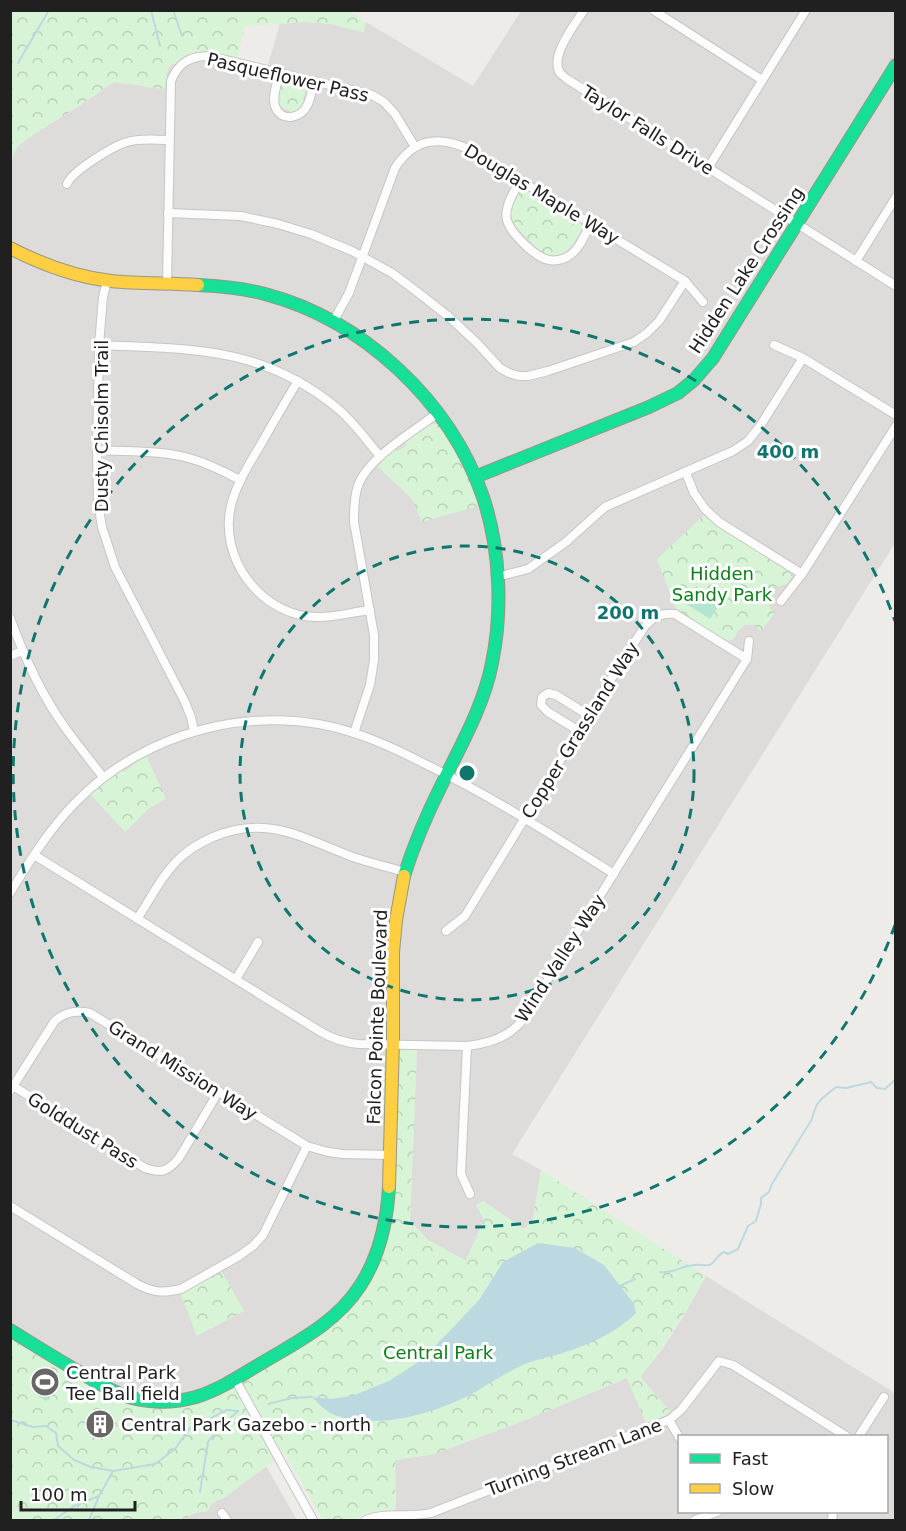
<svg xmlns="http://www.w3.org/2000/svg" width="906" height="1531" font-family="'DejaVu Sans',sans-serif">
<defs>
<pattern id="park-crowns" width="20" height="18" patternUnits="userSpaceOnUse" patternTransform="scale(1.5)"><rect width="20" height="18" fill="#d7f4d7"/><path d="M2 6a3 3 0 1 1 6 0M12 15a3 3 0 1 1 6 0" fill="none" stroke="#b8d1b8"/></pattern>
</defs>
<rect width="100%" height="100%" fill="#eeece8"/>
<g fill="#dddcda" fill-rule="evenodd">
<path d="M521,11H895V543L512,1154L541,1170L533,1220L524,1229L483,1201L476,1205L484,1219L466,1261L428,1240L410,1221L417,1049L392,1225L384,1252L373,1274L361,1295L337,1321L310,1342L250,1378L213,1396L173,1407H149L126,1403L104,1394L11,1339L10,161L17,147L34,134L79,106L114,82L164,89L166,74L170,65L175,64L182,58L192,53L197,52H211L268,65L280,23L306,22L331,24L363,32L366,22L473,86Z"/>
<path d="M706,1276L895,1393V1520H389L396,1508L395,1460L434,1454L523,1421L627,1378L646,1422L664,1416L670,1411L640,1377L663,1348L683,1317ZM680,1436H886V1512H680Z"/>
<path d="M266,1466L297,1520H181L195,1513L208,1511L210,1505L216,1500L222,1499Z"/>
</g>
<g fill="url(#park-crowns)">
<path d="M348,10L366,22L363,32L331,24L306,22L245,26L237,58C223,55 206,48 192,53C184,56 178,63 170,65L166,74L167,78L164,89L114,82L79,106L34,134L17,147L11,161V11Z"/>
<path d="M286,80L304,84L307,88L301,107L292,112L281,107C277,99 279,86 286,80Z"/>
<path d="M524,189L547,202L549,206L556,210H561L581,222C584,229 580,233 576,239C570,250 559,260 546,254C539,252 533,244 528,239C520,231 510,223 511,211C511,204 518,196 522,190Z"/>
<path d="M431,424H438C455,449 469,476 478,506L422,522L413,500L376,465L395,450L398,451L406,446V442Z"/>
<path d="M704,515L713,523L731,535L791,573L792,576L787,584C782,586 775,586 771,589C763,597 768,608 775,613L761,631L755,625H745L738,631L734,639L727,641L676,609L657,559Z"/>
<path d="M146,755L166,799L148,809L125,832L90,794L117,771L124,772C132,767 137,760 146,755Z"/>
<path d="M403,1048H417L410,1221L428,1240L466,1261L484,1220L476,1205L483,1201L524,1229L533,1220L541,1170L706,1276C685,1313 666,1344 640,1377L670,1411L664,1416L646,1423L627,1378L523,1421L434,1454L395,1460L396,1509L366,1514L353,1520H323L285,1453L222,1499C215,1501 210,1504 208,1511L195,1513L181,1520H11V1339C30,1351 50,1363 69,1374C91,1387 113,1402 139,1406C193,1413 237,1385 282,1359C301,1347 322,1337 338,1320C358,1300 376,1276 384,1249C397,1212 396,1180 397,1141C397,1113 398,1084 398,1055Z"/>
<path d="M221,1270L244,1311L197,1336L180,1293Z"/>
</g>
<g fill="#b4e5d0">
<path d="M696,586L721,602L710,619L685,603Z"/>
<path d="M40,1367L60,1379L46,1401L37,1395L31,1386L34,1376Z"/>
</g>
<path fill="#bcd9e1" d="M538,1243L575,1248L604,1265L634,1304L636,1313C615,1334 584,1347 556,1355C546,1358 535,1360 525,1364C501,1374 481,1391 457,1401C421,1417 375,1428 337,1416C327,1413 319,1404 312,1397L331,1399L352,1396L389,1381L423,1359L479,1300L503,1262Z"/>
<g fill="none" stroke-linecap="round" stroke-linejoin="round">
<g stroke="#bcd9e1" stroke-width="2">
<path d="M151,10L160,46"/>
<path d="M173,10L182,36"/>
<path d="M18,63L49,10"/>
<path d="M660,1272C672,1274 681,1266 694,1265C699,1264 705,1266 709,1265C715,1264 715,1256 724,1252L728,1254L738,1249L748,1226L756,1221L761,1204V1198L769,1192L772,1184L812,1119C816,1100 822,1099 836,1087L846,1088L871,1082L877,1088L885,1089L896,1079"/>
<path d="M620,1286L635,1279"/>
<path d="M268,1404L292,1398L312,1397"/>
<path d="M10,1420L33,1427L46,1426L56,1433L58,1446L74,1460L91,1467L113,1471L155,1464L175,1449L189,1429L227,1410L238,1411"/>
<path d="M200,1492L208,1442L217,1430L238,1411"/>
<path d="M54,1520L74,1506L99,1496L113,1471"/>
<path d="M89,1520L99,1496"/>
</g>
<g stroke="#c7c6c4" stroke-width="10">
<g id="street">
<path d="M584,10C575,24 549,57 560,73C562,75 565,77 567,79L896,286"/>
<path d="M653,10L762,80"/>
<path d="M280,73C277,83 272,96 275,106C281,123 301,119 308,104C311,97 312,88 314,81"/>
<path d="M708,168L806,10"/>
<path d="M521,180C516,189 508,199 507,210C506,214 506,219 508,223C513,235 536,258 549,260C554,261 562,260 567,257C579,251 585,234 591,223"/>
<path d="M67,184C71,172 113,146 127,142C140,138 155,140 169,140"/>
<path d="M168,213L241,216L278,224L311,234L352,251L392,273L416,291L448,316L477,343L500,368L509,373L519,376H528L548,371L634,342L647,333L659,321L685,281"/>
<path d="M856,261L896,197"/>
<path d="M107,281L103,297L99,345L97,450L98,503L102,527L115,567L185,702L191,717L194,731"/>
<path d="M167,284L171,81C178,63 190,56 209,56L372,95L384,102L395,114L415,147"/>
<path d="M333,322L349,293L395,168C415,137 441,135 472,151L685,281L703,302"/>
<path d="M99,345C192,349 261,346 337,408C354,422 366,440 380,456"/>
<path d="M774,345L803,358L896,415"/>
<path d="M298,381C285,402 273,423 261,444C250,463 238,481 232,502C216,557 262,618 319,617C336,617 353,612 370,610"/>
<path d="M97,450C128,452 162,450 192,459C209,464 225,472 240,480"/>
<path d="M686,473L694,493L705,509L719,522L802,574"/>
<path d="M497,577L528,569L566,542L605,507L733,451L748,441L760,426L803,358"/>
<path d="M781,601L802,574L896,426"/>
<path d="M10,618C24,656 40,693 64,726C76,743 90,760 103,777"/>
<path d="M10,656L22,651"/>
<path d="M579,731L548,712L541,705L542,697L548,693L556,695L588,715"/>
<path d="M354,733L370,685L374,660V635L354,522C354,511 354,500 357,489C364,460 414,431 438,413"/>
<path d="M34,855L321,1032C333,1039 345,1043 359,1044L467,1046C485,1044 504,1039 517,1026C522,1022 525,1015 529,1010L747,659L749,641"/>
<path d="M10,893C29,862 48,831 74,804C144,731 257,701 354,733C379,741 402,752 425,764C491,796 552,835 614,874"/>
<path d="M137,919C151,898 163,873 182,856C191,848 202,842 213,837C266,814 303,838 353,857C370,863 388,867 405,872"/>
<path d="M446,931L465,916L588,715L645,626C655,616 661,613 675,614L747,659"/>
<path d="M236,979L258,942"/>
<path d="M467,1046L461,1174L470,1194"/>
<path d="M13,1086L145,1168C162,1174 168,1171 179,1158L219,1091"/>
<path d="M10,1091L54,1022C64,1012 75,1010 90,1013L307,1146L328,1152L343,1154L391,1155"/>
<path d="M10,1206L137,1284C154,1293 163,1293 181,1289L239,1256L253,1246L263,1235L307,1146"/>
<path d="M235,1379L313,1520"/>
<path d="M669,1420L680,1439"/>
<path d="M859,1436L884,1397"/>
<path d="M222,1513L227,1520"/>
<path d="M366,1520C380,1514 395,1516 411,1515C418,1515 424,1514 431,1513L669,1420L681,1410L719,1361L733,1365L846,1436"/>
<path d="M695,1520L717,1512"/>
<path d="M832,1520L833,1512"/>
</g>
</g>
<g stroke="#969880" stroke-width="14">
<g id="fast">
<path d="M198,285C221,286 243,288 265,294C363,320 450,401 483,497C500,548 503,610 492,663C484,705 461,745 442,784C427,814 414,844 404,876"/>
<path d="M475,477L649,407L678,393L694,380L713,358L896,65"/>
<path d="M10,1330C36,1346 61,1362 88,1377C105,1387 122,1397 142,1400C160,1403 178,1402 196,1397C219,1390 240,1376 260,1364C297,1342 336,1323 360,1286C379,1257 387,1222 389,1187"/>
</g>
</g>
<g stroke="#969880" stroke-width="14">
<g id="slow">
<path d="M10,248C41,264 76,277 111,281C139,284 169,283 198,285"/>
<path d="M389,1187L393,1040V952L396,920L404,876"/>
</g>
</g>
<use href="#street" stroke="#fcfcfc" stroke-width="8"/>
<use href="#fast" stroke="#16e098" stroke-width="12"/>
<use href="#slow" stroke="#ffcf43" stroke-width="12"/>
</g>
<g fill="none" stroke="#0f766e" stroke-width="3" stroke-dasharray="10 8">
<circle cx="467" cy="773" r="227"/>
<path d="M895 925A454 454 0 1 1 895 621"/>
</g>
<defs>
<g id="stadium-disc" transform="scale(1.5)"><circle r="9.5" fill="#686766" stroke="#fff"/><path d="M0-5a6.5 5 0 1 0 0 10a6.5 5 0 1 0 0-10ZM-3.5-1.8h7v3.6h-7Z" fill="#fff"/></g>
<g id="building-disc" transform="scale(1.5)"><circle r="9.5" fill="#686766" stroke="#fff"/><path d="M-4-6H4V6H1V3H-1V6H-4ZM-2.5-4.3h1.7v1.8h-1.7ZM.8-4.3h1.7v1.8H.8ZM-2.5-1h1.7V.8h-1.7ZM.8-1h1.7V.8H.8Z" fill="#fff"/></g>
</defs>
<g fill-rule="evenodd">
<use href="#stadium-disc" x="45" y="1382"/>
<use href="#building-disc" x="100" y="1424"/>
</g>
<g text-anchor="middle" dominant-baseline="central" stroke-width="6" stroke-linejoin="round" paint-order="stroke">
<g font-size="18" fill="#202020" stroke="#fff">
<text transform="translate(288 77) rotate(13)">Pasqueflower Pass</text>
<text transform="translate(648 130) rotate(32)">Taylor Falls Drive</text>
<text transform="translate(542 194) rotate(31)">Douglas Maple Way</text>
<text transform="translate(746 270) rotate(-57)">Hidden Lake Crossing</text>
<text transform="translate(101 426) rotate(-90)">Dusty Chisolm Trail</text>
<text transform="translate(580 730) rotate(-58)">Copper Grassland Way</text>
<text transform="translate(560 958) rotate(-57)">Wind Valley Way</text>
<text transform="translate(377 1017) rotate(-88)">Falcon Pointe Boulevard</text>
<text transform="translate(183 1070) rotate(32)">Grand Mission Way</text>
<text transform="translate(83 1130) rotate(32)">Golddust Pass</text>
<text transform="translate(574 1457) rotate(-21)">Turning Stream Lane</text>
</g>
<g font-size="18" fill="#0c8017" stroke="#fff">
<text x="722" y="573">Hidden<tspan x="722" dy="21">Sandy Park</tspan></text>
<text x="438" y="1352">Central Park</text>
</g>
<g font-size="18" fill="#202020" stroke="#fff" text-anchor="start">
<text x="66" y="1372">Central Park<tspan x="66" dy="21">Tee Ball field</tspan></text>
<text x="121" y="1424">Central Park Gazebo - north</text>
</g>
</g>
<circle cx="467" cy="773" r="9" fill="#0f766e" stroke="#fff" stroke-width="3"/>
<g font-size="18" text-anchor="middle" font-weight="bold" fill="#0f766e" stroke="#fff" stroke-width="6" stroke-linejoin="round" paint-order="stroke">
<text x="788" y="458">400 m</text>
<text x="628" y="619">200 m</text>
</g>
<rect width="906" height="1531" fill="none" stroke="#202020" stroke-width="24"/>
<rect x="678" y="1435" width="210" height="78" fill="#ffffff" stroke="#a6a6a6" stroke-width="1.5"/>
<rect x="690" y="1454" width="30" height="9" fill="#16e098" stroke="#a6a6a6" stroke-width="1.5"/>
<text x="732" y="1465" font-size="18" fill="#202020">Fast</text>
<rect x="690" y="1484" width="30" height="9" fill="#ffcf43" stroke="#a6a6a6" stroke-width="1.5"/>
<text x="732" y="1495" font-size="18" fill="#202020">Slow</text>
<path d="M21 1501v9h114v-9" fill="none" stroke="#202020" stroke-width="3"/>
<text x="30" y="1501" font-size="18" fill="#202020" stroke="#ffffff" stroke-width="4.5" paint-order="stroke">100 m</text>
</svg>
